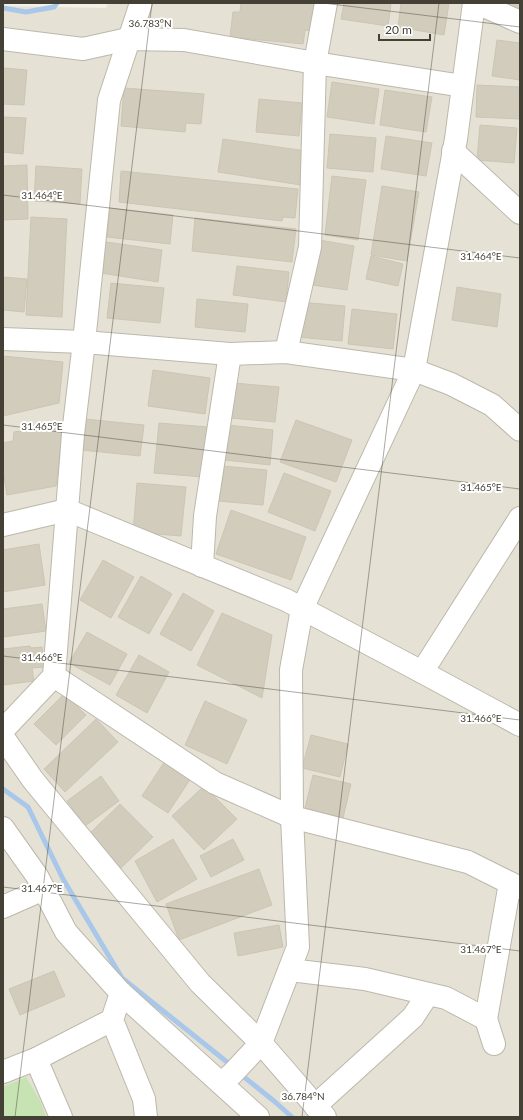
<svg xmlns="http://www.w3.org/2000/svg" width="523" height="1120" font-family="Lato,sans-serif">
<rect width="100%" height="100%" fill="#f2f0e7"/>
<path fill="#e5e2d5" d="M108,3H520V1117H3V6L106,8Z"/>
<path fill="#c7e2b3" d="M26,1077L41,1102L46,1117H3V1087Z"/>
<g fill="none" stroke-linecap="round" stroke-linejoin="round">
<g stroke="#a8c7e9" stroke-width="5">
<path d="M3,8L26,12L54,7L57,3"/>
<path d="M3,789L28,807L63,879L122,978L232,1066"/>
<path d="M239,1073L274,1101L292,1117"/>
</g>
</g>
<g fill="#d2ccbd" stroke="#ccc5b1">
<path d="M241,3H318L315,31L305,30L303,44L230,37L233,12H240Z"/>
<path d="M344,3H391L388,26L341,19Z"/>
<path d="M401,3H449L444,35L398,27Z"/>
<path d="M502,3H520V9L502,6Z"/>
<path d="M497,40L520,43V80L492,76Z"/>
<path d="M3,68L27,70L24,105L3,104Z"/>
<path d="M332,82L379,89L374,124L327,117Z"/>
<path d="M477,85L520,87V119L476,117Z"/>
<path d="M124,88L204,94L201,124L186,123L185,132L121,126Z"/>
<path d="M385,90L432,97L426,132L380,125Z"/>
<path d="M259,99L302,103L299,136L256,132Z"/>
<path d="M3,117L26,118L23,154L3,152Z"/>
<path d="M480,125L517,128L514,163L477,160Z"/>
<path d="M330,134L376,138L373,172L327,168Z"/>
<path d="M386,136L432,143L426,176L381,169Z"/>
<path d="M223,139L306,151L301,185L218,172Z"/>
<path d="M27,165L28,219L3,220V166Z"/>
<path d="M36,166L82,169L80,204L34,201Z"/>
<path d="M121,171L298,189L295,218L283,217L282,221L119,202Z"/>
<path d="M332,176L366,180L358,240L325,235Z"/>
<path d="M382,186L419,192L407,261L371,255Z"/>
<path d="M110,208L173,215L170,244L107,237Z"/>
<path d="M31,217L67,219L62,317L26,315Z"/>
<path d="M195,218L296,229L292,262L192,251Z"/>
<path d="M319,240L354,246L347,290L312,285Z"/>
<path d="M106,242L162,250L158,282L101,273Z"/>
<path d="M371,256L403,264L398,286L366,279Z"/>
<path d="M237,266L289,272L286,302L233,295Z"/>
<path d="M3,277L27,279L24,312L3,310Z"/>
<path d="M111,283L164,288L160,323L107,318Z"/>
<path d="M457,287L501,294L497,327L452,320Z"/>
<path d="M197,299L248,304L245,332L195,327Z"/>
<path d="M300,302L345,306L342,341L297,337Z"/>
<path d="M352,309L397,314L393,349L348,344Z"/>
<path d="M3,356L63,362L59,403L3,416Z"/>
<path d="M153,370L210,378L205,414L148,406Z"/>
<path d="M234,383L279,387L275,422L230,418Z"/>
<path d="M85,419L144,425L140,456L82,450Z"/>
<path d="M296,420L352,440L336,482L280,462Z"/>
<path d="M159,423L208,427L203,477L154,473Z"/>
<path d="M228,425L273,430L270,465L225,460Z"/>
<path d="M55,426L61,427L62,433L56,486L7,495L3,471V443L13,441L14,432Z"/>
<path d="M222,466L267,470L263,505L218,501Z"/>
<path d="M284,473L331,491L315,531L268,512Z"/>
<path d="M137,483L186,487L181,536L133,532Z"/>
<path d="M231,510L306,537L291,580L216,554Z"/>
<path d="M39,544L45,585L3,592V550Z"/>
<path d="M103,560L134,577L111,618L80,600Z"/>
<path d="M141,576L172,594L149,634L118,617Z"/>
<path d="M183,593L214,611L191,651L160,634Z"/>
<path d="M42,604L46,631L3,637V609Z"/>
<path d="M222,613L272,635L262,698L197,665Z"/>
<path d="M87,632L127,654L110,685L69,663Z"/>
<path d="M30,646L31,648L42,647L45,667L32,668L34,681L3,685V649Z"/>
<path d="M139,655L169,672L147,713L116,695Z"/>
<path d="M64,694L86,715L56,745L34,724Z"/>
<path d="M205,701L247,720L227,764L185,745Z"/>
<path d="M96,719L118,742L65,792L44,769Z"/>
<path d="M311,735L348,744L340,777L302,768Z"/>
<path d="M165,761L191,778L168,813L142,796Z"/>
<path d="M313,775L351,784L343,818L305,808Z"/>
<path d="M101,776L119,801L85,826L67,801Z"/>
<path d="M204,786L237,819L204,850L172,816Z"/>
<path d="M120,804L153,837L120,869L88,835Z"/>
<path d="M173,839L197,879L157,902L135,861Z"/>
<path d="M233,839L244,860L211,877L200,856Z"/>
<path d="M259,869L272,905L179,940L166,904Z"/>
<path d="M279,925L283,947L238,956L234,933Z"/>
<path d="M54,971L65,996L20,1015L9,989Z"/>
</g>
<g fill="none" stroke-linecap="round" stroke-linejoin="round">
<g stroke="#bcb8aa" stroke-width="24">
<g id="minor">
<path d="M477,3L520,22"/>
<path d="M3,39L83,49L128,39L184,40L315,63L463,86"/>
<path d="M453,151L520,213"/>
<path d="M3,339L84,342L230,354L286,352L414,370L451,384L492,405L520,430"/>
<path d="M286,352L310,247L315,63L326,3"/>
<path d="M3,525L67,510L286,600L422,672L520,725"/>
<path d="M202,566L205,516L230,354"/>
<path d="M422,672L520,518"/>
<path d="M54,676L215,783L292,817L468,862L520,888"/>
<path d="M3,730L54,676L73,434L84,342L109,100L141,3"/>
<path d="M3,737L33,780L200,983L261,1043L325,1117"/>
<path d="M3,828L37,876L66,932L121,993L258,1117"/>
<path d="M3,907L44,889"/>
<path d="M290,970L365,979L446,998L486,1019L494,1044"/>
<path d="M121,993L112,1020L144,1099L146,1117"/>
<path d="M486,1019L510,883"/>
<path d="M36,1059L61,1117"/>
<path d="M3,1072L36,1059L112,1020"/>
<path d="M221,1083L232,1074L261,1043L298,947L292,817L291,670L302,609L414,370L456,139L474,3"/>
<path d="M315,1106L413,1017L428,994"/>
</g>
</g>
<use href="#minor" stroke="#fff" stroke-width="22"/>
</g>
<path fill="none" stroke="#444036" stroke-width="1" stroke-opacity="0.45" d="M323,3L520,27M3,195L520,258M3,425L520,489M3,656L520,720M3,887L520,951M15,1117L152,3M302,1117L439,3"/>
<g font-size="10" text-anchor="middle" fill="#444036" stroke="#fff" stroke-width="4" stroke-linejoin="round" paint-order="stroke">
<text x="150" y="27">36.783°N</text>
<text x="42" y="199">31.464°E</text>
<text x="481" y="260">31.464°E</text>
<text x="42" y="430">31.465°E</text>
<text x="481" y="491">31.465°E</text>
<text x="42" y="661">31.466°E</text>
<text x="481" y="722">31.466°E</text>
<text x="42" y="892">31.467°E</text>
<text x="481" y="953">31.467°E</text>
<text x="303" y="1100">36.784°N</text>
</g>
<rect width="523" height="1120" fill="none" stroke="#444036" stroke-width="8"/>
<path d="M379 34v6h51v-6" fill="none" stroke="#444036" stroke-width="2"/>
<text x="385" y="34" font-size="12" fill="#444036" stroke="#ffffff" stroke-width="3" paint-order="stroke">20 m</text>
</svg>
